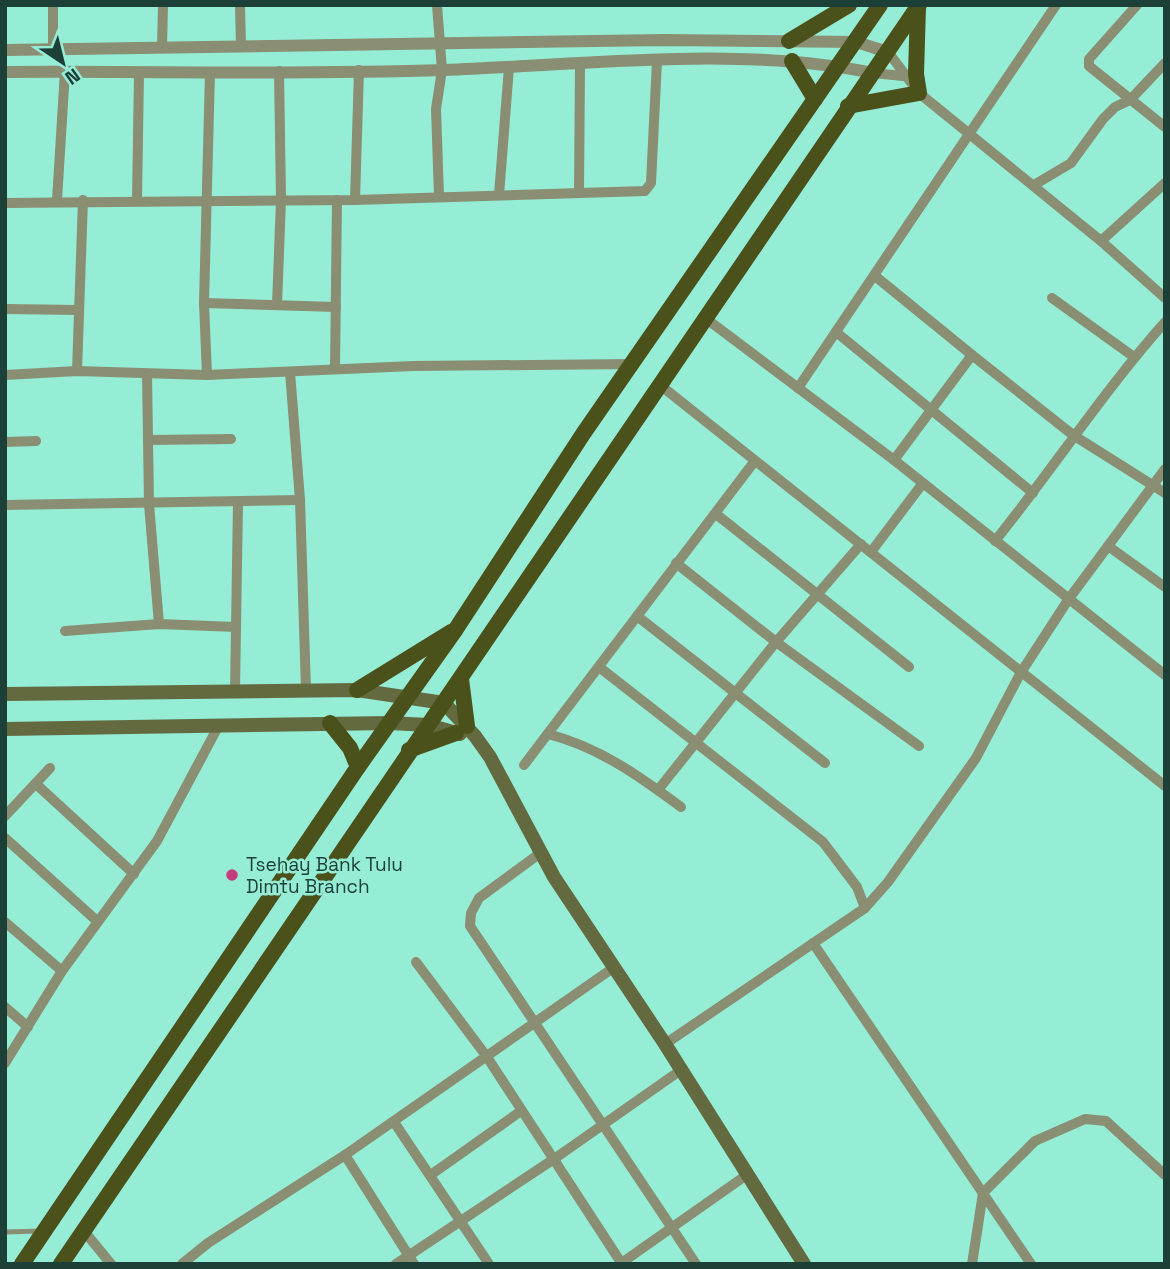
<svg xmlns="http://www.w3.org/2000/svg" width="1170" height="1269" font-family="'Space Grotesk',sans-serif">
<rect width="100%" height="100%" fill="#96edd6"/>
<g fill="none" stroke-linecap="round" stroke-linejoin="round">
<path stroke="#8a8e72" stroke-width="5" d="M5,1232L41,1231"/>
<g stroke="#8a8e72" stroke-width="10">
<path d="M240,5L241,47"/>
<path d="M437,5L442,70L436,109L439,196"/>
<path d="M1137,5L1089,59V66L1165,127"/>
<path d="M162,48L163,5"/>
<path d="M53,50V5"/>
<path d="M888,52L919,93L1101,241L1165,298"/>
<path d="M873,73L903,76"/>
<path d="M1034,185L1071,163L1103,119L1115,107L1130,100L1165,63"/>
<path d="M579,193L580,64"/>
<path d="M499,195L509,67"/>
<path d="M57,200L65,71"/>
<path d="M137,200L139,73"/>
<path d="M355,200L359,70"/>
<path d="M5,203L355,200L645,191L651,183L657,61"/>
<path d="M1101,241L1165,183"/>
<path d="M875,276L972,355L894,460"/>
<path d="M1052,298L1134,357"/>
<path d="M204,303L336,307"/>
<path d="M277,305L281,200L279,71"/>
<path d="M5,309L79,310"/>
<path d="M704,317L894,460L1165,675"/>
<path d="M836,332L1033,493"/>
<path d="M972,355L1073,435L1165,493"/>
<path d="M335,369L337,200"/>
<path d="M77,371L83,200"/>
<path d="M290,372L300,500L306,690"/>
<path d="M147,374L149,504L159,624"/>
<path d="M5,375L77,371L207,375L413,366L633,364"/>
<path d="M207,375L204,303L210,72"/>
<path d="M660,385L1165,786"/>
<path d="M798,388L1056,5"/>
<path d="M148,440L231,439"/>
<path d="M5,442L36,441"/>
<path d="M5,505L300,500"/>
<path d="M716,514L909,667"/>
<path d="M995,541C1053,469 1103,392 1165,322"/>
<path d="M1108,546L1165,587"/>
<path d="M871,552L923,483"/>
<path d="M676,563L776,642L919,746"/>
<path d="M637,616L825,763"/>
<path d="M65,631L159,624L236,627"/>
<path d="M599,667L823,842L857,887L865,908"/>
<path d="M235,691L238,502"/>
<path d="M548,734C599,747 639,776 681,807"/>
<path d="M524,765L754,462"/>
<path d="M36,784L134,874"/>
<path d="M658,790L776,642L861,544"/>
<path d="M5,816L50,768"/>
<path d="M5,838L97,921"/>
<path d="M539,854L479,898L471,913L470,926L696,1264"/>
<path d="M5,922L62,971"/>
<path d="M813,943L1031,1264"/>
<path d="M416,962L487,1057L622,1264"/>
<path d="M5,1007L28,1027"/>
<path d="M665,1044L865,908L888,882L976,758L1020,674L1068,600L1165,469"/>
<path d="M5,1063L62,971L157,841L219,725"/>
<path d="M394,1122L489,1264"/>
<path d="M432,1174L521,1111"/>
<path d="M84,1231L111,1264"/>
<path d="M182,1264L208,1243L345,1155"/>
<path d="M396,1264L554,1159L681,1070"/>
<path d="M414,1264L345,1155L613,968"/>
<path d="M620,1264L748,1174"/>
<path d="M972,1264L983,1193L1035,1141L1085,1119L1106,1121L1165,1175"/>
</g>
<g stroke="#8a8e72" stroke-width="12">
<path d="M5,50L664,40L856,42L888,52"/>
<path d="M5,72C152,71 299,75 445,70C583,65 738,45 873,73"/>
</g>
<g stroke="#646a40" stroke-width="14">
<path d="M5,694L357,690L444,703L475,736L490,757L554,877L665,1044L804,1264"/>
<path d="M5,729L390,723L428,725L460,734"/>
</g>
<g stroke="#4a511a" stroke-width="16">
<path d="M789,41L849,5"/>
<path d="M792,61L815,99"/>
<path d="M848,106L919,93L916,74L918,7"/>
<path d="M461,679L467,726"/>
<path d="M357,690L451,632"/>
<path d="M330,723L350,748L358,767"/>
<path d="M409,750L456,733"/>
<path d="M22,1264L358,767L456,629L583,434L880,5"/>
<path d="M61,1264L919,5"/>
</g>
</g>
<circle fill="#c33d7d" stroke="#96edd6" stroke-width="2.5" cx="232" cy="875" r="7"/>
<g text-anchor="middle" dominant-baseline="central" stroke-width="5" stroke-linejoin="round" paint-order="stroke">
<g font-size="19" fill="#1c4037" stroke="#96edd6" text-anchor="start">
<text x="246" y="864">Tsehay Bank Tulu<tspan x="246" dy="22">Dimtu Branch</tspan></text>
</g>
</g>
<rect width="1170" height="1269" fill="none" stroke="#1c4037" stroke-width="14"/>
<g transform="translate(63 63) rotate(145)" stroke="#96edd6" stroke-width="5" paint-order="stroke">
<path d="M0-5L12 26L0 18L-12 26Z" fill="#1c4037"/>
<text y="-10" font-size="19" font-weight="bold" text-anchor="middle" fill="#1c4037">N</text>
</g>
</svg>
